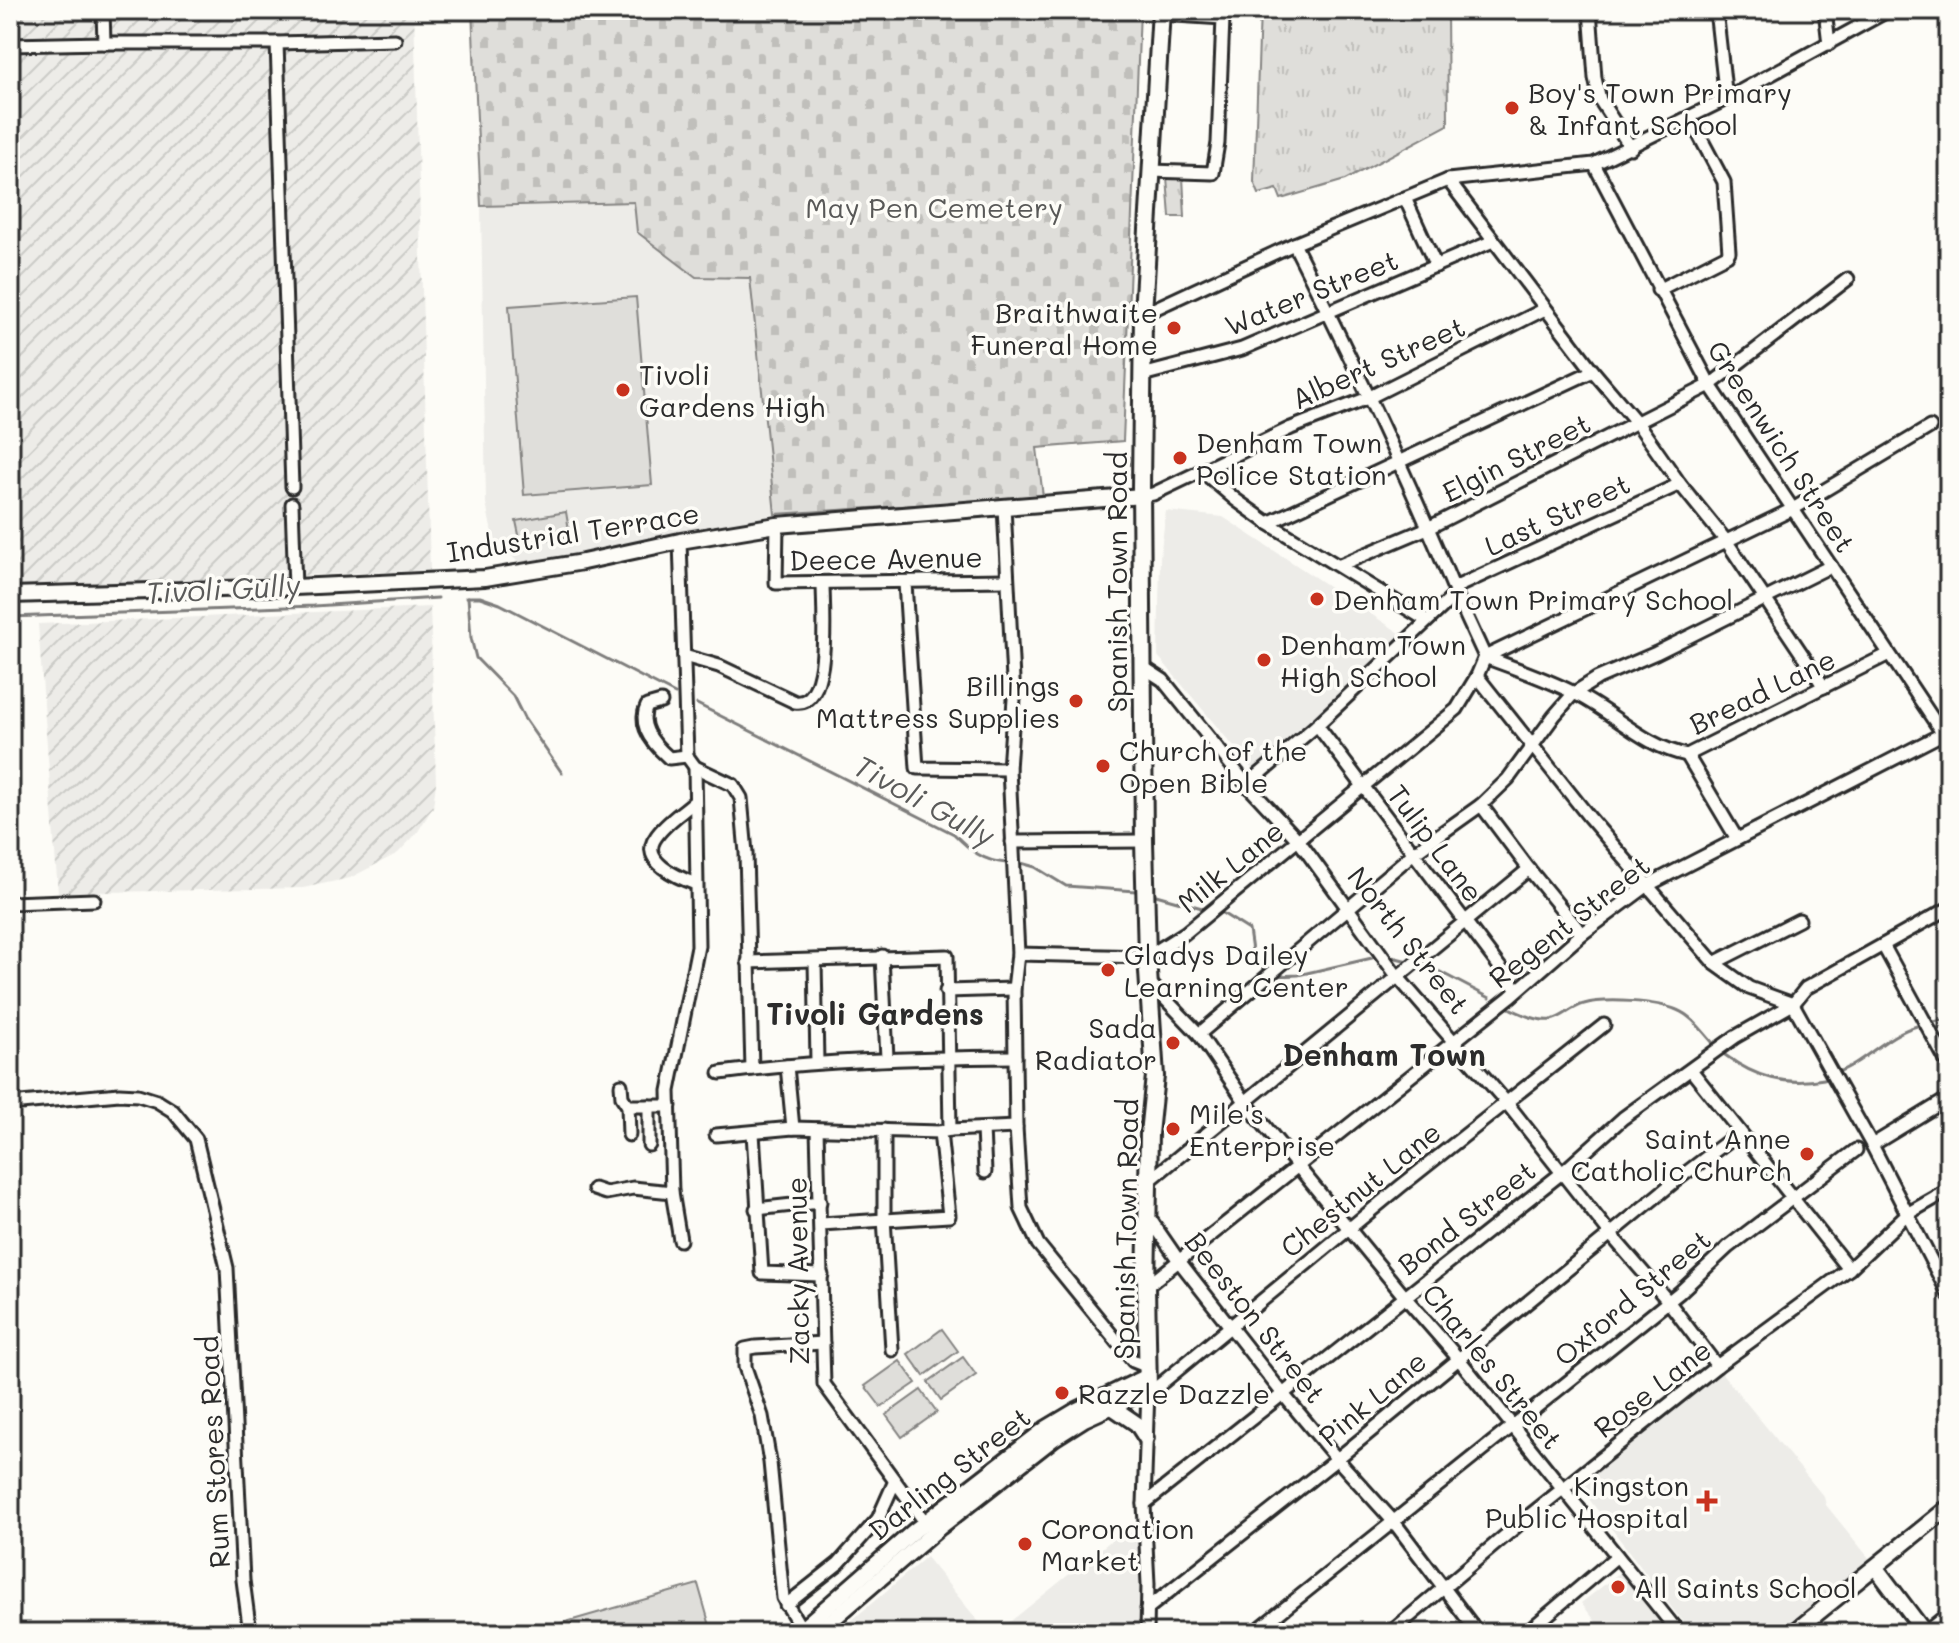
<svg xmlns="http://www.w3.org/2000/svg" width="1959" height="1643" font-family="Mali,sans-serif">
<defs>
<pattern id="industrial-furrows" width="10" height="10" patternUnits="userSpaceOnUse" patternTransform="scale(2)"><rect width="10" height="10" fill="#edece8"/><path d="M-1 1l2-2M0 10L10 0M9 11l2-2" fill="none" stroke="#cbcbc7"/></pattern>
<pattern id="cemetery-stones" width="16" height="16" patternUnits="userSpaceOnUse" patternTransform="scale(2)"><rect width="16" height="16" fill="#dfdeda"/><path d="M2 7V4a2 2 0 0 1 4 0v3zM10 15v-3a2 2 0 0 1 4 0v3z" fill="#c0bfbb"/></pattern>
<pattern id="park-tufts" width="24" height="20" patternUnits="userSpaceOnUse" patternTransform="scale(2)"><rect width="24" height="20" fill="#dfdeda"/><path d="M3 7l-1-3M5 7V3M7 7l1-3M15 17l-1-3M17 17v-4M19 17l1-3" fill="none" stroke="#c0bfbb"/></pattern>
</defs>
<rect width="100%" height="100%" fill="#fdfcf7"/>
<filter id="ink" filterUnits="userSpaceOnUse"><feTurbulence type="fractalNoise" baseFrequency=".0125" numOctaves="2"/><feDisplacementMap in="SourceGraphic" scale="16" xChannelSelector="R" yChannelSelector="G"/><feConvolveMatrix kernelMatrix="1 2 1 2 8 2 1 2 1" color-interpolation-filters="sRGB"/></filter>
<g filter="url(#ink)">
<g fill="#edece8">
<path d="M635,202L750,277L775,514L548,562L519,563L493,538L486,503L481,206Z"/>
<path d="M1166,511L1223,517L1406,637L1371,664L1254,771L1158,656L1160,557Z"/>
<path d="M1715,1365L1824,1497L1826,1505L1873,1563L1782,1633H1691L1576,1482Z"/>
<path d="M1123,1531L1140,1535L1143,1633H996Z"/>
<path d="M926,1557L988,1633H837Z"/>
<path d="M1622,1571L1668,1627L1660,1633H1605L1581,1603Z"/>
</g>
<g fill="url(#industrial-furrows)">
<path d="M10,10H414L430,570L10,588Z"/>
<path d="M430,607L436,783L433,807L417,833L398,853L350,878L303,888L58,893L38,624Z"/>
</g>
<g fill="#dfdeda" stroke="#858482" stroke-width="2">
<path d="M636,297L652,485L524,495L509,306Z"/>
<path d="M566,512L570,536L521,544L516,521Z"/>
<path d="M942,1329L958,1351L924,1376L908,1354Z"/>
<path d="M963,1357L976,1375L941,1400L928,1382Z"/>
<path d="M900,1361L916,1383L881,1407L865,1386Z"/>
<path d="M921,1390L937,1412L902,1437L886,1415Z"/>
<path d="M698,1584L712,1633H561L559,1624Z"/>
</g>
<path fill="url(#cemetery-stones)" stroke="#858482" stroke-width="2" d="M472,10H1140L1123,441L1037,448L1043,497L775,514L750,278L696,277L637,232L634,202L481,206Z"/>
<g fill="url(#park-tufts)" stroke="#858482" stroke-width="2">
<path d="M1260,10H1447L1448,125L1345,180L1281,199L1277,189L1259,194L1254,182Z"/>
<path d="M1183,176L1185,217H1170L1167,177Z"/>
</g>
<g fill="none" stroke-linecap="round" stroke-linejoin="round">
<g stroke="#7e7d7b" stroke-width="3">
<path d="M466,597H480L500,604L675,694"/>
<path d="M468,597L471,638L476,658L513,696L524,718L562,773"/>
<path d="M10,617L314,606L438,598"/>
<path d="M697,704L954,834C970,850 982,861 1006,863"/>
<path d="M1021,863L1035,867L1066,886L1136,891"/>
<path d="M1156,895L1202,908"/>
<path d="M1219,911L1249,930L1252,951L1265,971"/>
<path d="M1392,957L1408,961"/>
<path d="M1423,963L1490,998"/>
<path d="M1277,976L1298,975L1372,958"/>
<path d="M1509,1008C1520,1013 1538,1022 1551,1020C1562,1018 1572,1007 1584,1004C1605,998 1656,1001 1677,1010C1692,1016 1702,1031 1713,1043"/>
<path d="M1933,1022L1949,1019"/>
<path d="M1725,1055C1756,1078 1786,1086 1824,1079"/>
<path d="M1835,1073C1865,1063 1886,1034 1917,1026"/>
</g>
<g stroke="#2b2b2b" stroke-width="17">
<g id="minor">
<path d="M1590,10L1595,78L1600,100L1631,148"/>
<path d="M1716,10L1726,99"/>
<path d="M1825,10L1829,44"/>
<path d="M104,43H277L292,487"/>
<path d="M277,43L395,40"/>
<path d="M10,45L104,43L103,10"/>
<path d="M1594,164L1710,385L1949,743"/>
<path d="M1151,171L1213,173L1218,143L1223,18L1160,14"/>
<path d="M1448,180L1593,371L1638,424L1680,484L1727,542L1824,687"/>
<path d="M1405,198L1436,266"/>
<path d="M1294,244C1352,359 1407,475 1456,594"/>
<path d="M1658,290L1727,255L1729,252L1724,182L1690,118"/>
<path d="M1143,314L1294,244L1448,180L1594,164L1726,99L1889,10"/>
<path d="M1142,375L1242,349L1493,241"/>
<path d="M1930,427L1793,509L1485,657L1477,676L1589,817L1714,963L1749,988L1793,1004L1872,1145L1949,1295"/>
<path d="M1202,471L1236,500L1268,523L1426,620"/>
<path d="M1142,496L1153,494L1291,428L1368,398L1545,309"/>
<path d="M292,504L295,587"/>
<path d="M1004,507L1014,699L1009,769L1018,954L1014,989L1016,1127L1021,1208L1038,1244L1133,1361L1148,1367"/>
<path d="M1268,523L1593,371"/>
<path d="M777,525L776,583L1007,580"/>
<path d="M680,541L687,756L695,767L733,785L741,798L746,853L752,1069"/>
<path d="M1340,565L1430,527L1710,385L1848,279"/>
<path d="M905,583L917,768L1009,769"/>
<path d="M1454,588L1680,484"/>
<path d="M684,656L719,666L795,702C832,708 823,608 823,584"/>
<path d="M1143,667L1163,680L1247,785L1299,841L1397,976L1506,1102L1611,1235L1668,1301L1717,1366"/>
<path d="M661,702L647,706C637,726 654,745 669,758L687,756"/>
<path d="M1317,725L1517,990"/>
<path d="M1687,755L1737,839"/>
<path d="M1247,785L1317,725L1456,594L1485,657C1514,668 1544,678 1572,692C1611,710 1644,747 1687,755L1889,654"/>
<path d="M695,801C683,812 665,823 656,837C638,861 679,878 696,884"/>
<path d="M1481,805L1529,869L1582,934"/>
<path d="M1012,842L1144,841"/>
<path d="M10,903L94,900"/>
<path d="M1883,945L1949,1066"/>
<path d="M1018,954L1147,957L1185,933L1457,709L1477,676"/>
<path d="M882,956L887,1058"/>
<path d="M815,961L817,1062"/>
<path d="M748,962L947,956L950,1130L940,1132L949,1216L821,1224"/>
<path d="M1714,963L1799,920"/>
<path d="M1149,982L1199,1034L1246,1103L1404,1296L1458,1358L1679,1633"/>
<path d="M946,991L1014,989"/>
<path d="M1199,1034L1415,852L1481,805L1508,779L1554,716L1574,693L1598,678L1656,653L1831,566"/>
<path d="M787,1066L793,1128"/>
<path d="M1691,1070L1849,1269"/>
<path d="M720,1073C820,1060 914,1058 1015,1057"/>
<path d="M621,1085L622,1097L628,1106L629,1135"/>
<path d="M10,1104L119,1094L138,1095L157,1101L173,1111L196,1139L227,1268L243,1580L250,1633"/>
<path d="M628,1106H670"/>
<path d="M817,1129L824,1384L925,1522"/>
<path d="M983,1129L985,1172"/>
<path d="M884,1130V1218L892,1350"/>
<path d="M950,1130L1016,1127"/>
<path d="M753,1133L762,1273L822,1275"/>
<path d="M716,1135L793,1128L940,1132"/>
<path d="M649,1145V1106"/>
<path d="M1872,1145L1949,1098"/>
<path d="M1149,1181L1529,869"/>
<path d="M594,1189L606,1193L633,1188L672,1192"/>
<path d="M756,1209L820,1202"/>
<path d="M1148,1216L1179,1261L1283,1394L1337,1459L1394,1522L1478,1633"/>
<path d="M680,1240L672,1192L669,1091L698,946L695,767"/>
<path d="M1146,1287L1510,997L1582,934L1648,885L1942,734"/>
<path d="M1144,1504L1563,1172L1623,1118L1735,1037L1793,1004L1806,988L1949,908"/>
<path d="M786,1605L839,1563L878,1519L894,1483"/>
<path d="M1147,1609L1337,1459L1674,1182L1740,1132"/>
<path d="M804,1633L783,1598L770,1462L762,1416L745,1367V1349L755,1347L823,1343"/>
<path d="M1147,1633L1148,1584L1144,1504L1148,1390L1157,1387L1401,1186L1604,1025"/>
<path d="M1254,1633L1679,1293L1728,1247L1856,1150"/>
<path d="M1390,1633L1525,1519L1717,1366L1849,1269L1907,1214L1949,1190"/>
<path d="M1526,1633L1617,1556"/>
<path d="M1925,1633L1949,1613"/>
</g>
</g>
<g stroke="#2b2b2b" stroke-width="20">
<g id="tertiary">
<path d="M10,595L295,587L485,578L583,562L680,541L777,525L1142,496"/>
<path d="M1112,1407L1137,1424L1146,1438"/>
<path d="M1876,1568L1925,1633"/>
<path d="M797,1633L914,1531L1047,1428L1077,1410L1148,1376"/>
<path d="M817,1633L940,1527L1054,1438L1084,1419L1148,1390"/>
<path d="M1793,1633L1949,1507"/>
</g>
</g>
<g stroke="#2b2b2b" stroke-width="22">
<path id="secondary" d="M1148,1390L1146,1287L1149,1134L1155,1076L1147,957L1144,841L1141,487L1143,314L1161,10"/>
</g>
<use href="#minor" stroke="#fdfcf7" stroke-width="11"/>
<use href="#tertiary" stroke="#fdfcf7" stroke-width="14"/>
<use href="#secondary" stroke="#fdfcf7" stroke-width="16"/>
</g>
</g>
<g fill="#c8321e" stroke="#fdfcf7" stroke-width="3">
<circle cx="1512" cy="108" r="8"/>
<circle cx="1174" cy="328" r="8"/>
<circle cx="623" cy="390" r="8"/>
<circle cx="1180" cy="458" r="8"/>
<circle cx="1317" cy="599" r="8"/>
<circle cx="1264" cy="660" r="8"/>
<circle cx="1076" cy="701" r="8"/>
<circle cx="1103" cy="766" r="8"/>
<circle cx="1108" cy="970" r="8"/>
<circle cx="1173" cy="1043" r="8"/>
<circle cx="1173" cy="1129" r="8"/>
<circle cx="1807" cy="1154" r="8"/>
<circle cx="1062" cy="1393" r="8"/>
<path d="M1703 1489h8v8h8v8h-8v8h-8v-8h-8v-8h8z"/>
<circle cx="1025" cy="1544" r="8"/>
<circle cx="1618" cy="1587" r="8"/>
</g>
<g text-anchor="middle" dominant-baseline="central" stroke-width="7" stroke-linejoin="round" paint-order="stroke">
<g font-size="28" fill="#2b2b2b" stroke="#fdfcf7" text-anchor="start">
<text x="1528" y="92">Boy's Town Primary<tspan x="1528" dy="32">&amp; Infant School</tspan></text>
<text x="1158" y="312" text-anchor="end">Braithwaite<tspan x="1158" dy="32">Funeral Home</tspan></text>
<text x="639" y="374">Tivoli<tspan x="639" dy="32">Gardens High</tspan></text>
<text x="1196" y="442">Denham Town<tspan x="1196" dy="32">Police Station</tspan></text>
<text x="1333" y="599">Denham Town Primary School</text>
<text x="1280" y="644">Denham Town<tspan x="1280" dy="32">High School</tspan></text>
<text x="1060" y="685" text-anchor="end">Billings<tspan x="1060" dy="32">Mattress Supplies</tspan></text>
<text x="1119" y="750">Church of the<tspan x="1119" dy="32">Open Bible</tspan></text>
<text x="1124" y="954">Gladys Dailey<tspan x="1124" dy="32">Learning Center</tspan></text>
<text x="1157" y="1027" text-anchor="end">Sada<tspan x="1157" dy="32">Radiator</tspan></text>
<text x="1189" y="1113">Mile's<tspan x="1189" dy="32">Enterprise</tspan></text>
<text x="1791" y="1138" text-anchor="end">Saint Anne<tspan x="1791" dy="32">Catholic Church</tspan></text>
<text x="1078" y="1393">Razzle Dazzle</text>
<text x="1689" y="1485" text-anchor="end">Kingston<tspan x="1689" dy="32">Public Hospital</tspan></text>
<text x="1041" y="1528">Coronation<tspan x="1041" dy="32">Market</tspan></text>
<text x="1634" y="1587">All Saints School</text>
</g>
<g font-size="28" fill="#585857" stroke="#fdfcf7">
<text x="934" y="207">May Pen Cemetery</text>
</g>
<g font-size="28" fill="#2b2b2b" stroke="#fdfcf7">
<text transform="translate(1311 292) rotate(-22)">Water Street</text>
<text transform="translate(1378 362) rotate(-24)">Albert Street</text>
<text transform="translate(1782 446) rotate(57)">Greenwich Street</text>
<text transform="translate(1516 457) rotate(-27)">Elgin Street</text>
<text transform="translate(1557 514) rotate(-25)">Last Street</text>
<text transform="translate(573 532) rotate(-9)">Industrial Terrace</text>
<text transform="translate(886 558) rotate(-1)">Deece Avenue</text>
<text transform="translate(1116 582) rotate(-90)">Spanish Town Road</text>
<text transform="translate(1762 691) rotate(-26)">Bread Lane</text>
<text transform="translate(1436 843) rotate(53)">Tulip Lane</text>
<text transform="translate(1230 866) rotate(-39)">Milk Lane</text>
<text transform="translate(1569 921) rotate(-38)">Regent Street</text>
<text transform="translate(1409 940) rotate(52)">North Street</text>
<text transform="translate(1360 1189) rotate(-39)">Chestnut Lane</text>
<text transform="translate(1466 1217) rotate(-38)">Bond Street</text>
<text transform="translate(1125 1229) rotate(-89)">Spanish Town Road</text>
<text transform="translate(797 1271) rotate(-91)">Zacky Avenue</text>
<text transform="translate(1632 1297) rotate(-40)">Oxford Street</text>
<text transform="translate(1256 1317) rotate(52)">Beeston Street</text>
<text transform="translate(1493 1366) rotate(51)">Charles Street</text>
<text transform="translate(1652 1388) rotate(-38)">Rose Lane</text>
<text transform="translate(1372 1398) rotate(-40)">Pink Lane</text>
<text transform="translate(213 1452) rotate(-93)">Rum Stores Road</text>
<text transform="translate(949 1473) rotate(-38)">Darling Street</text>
</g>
<g font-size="30" font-style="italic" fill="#5b5b5a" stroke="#fdfcf7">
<text transform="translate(223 588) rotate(-3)">Tivoli Gully</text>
<text transform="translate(925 800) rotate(29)">Tivoli Gully</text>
</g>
<g font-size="30" font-weight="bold" fill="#2b2b2b" stroke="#fdfcf7">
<text x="875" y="1013">Tivoli Gardens</text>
<text x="1384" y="1054">Denham Town</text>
</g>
</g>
<rect width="1959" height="1643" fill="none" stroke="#fdfcf7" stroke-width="40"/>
<rect x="20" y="20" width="1919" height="1603" fill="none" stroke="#2b2b2b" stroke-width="3" filter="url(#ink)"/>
</svg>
